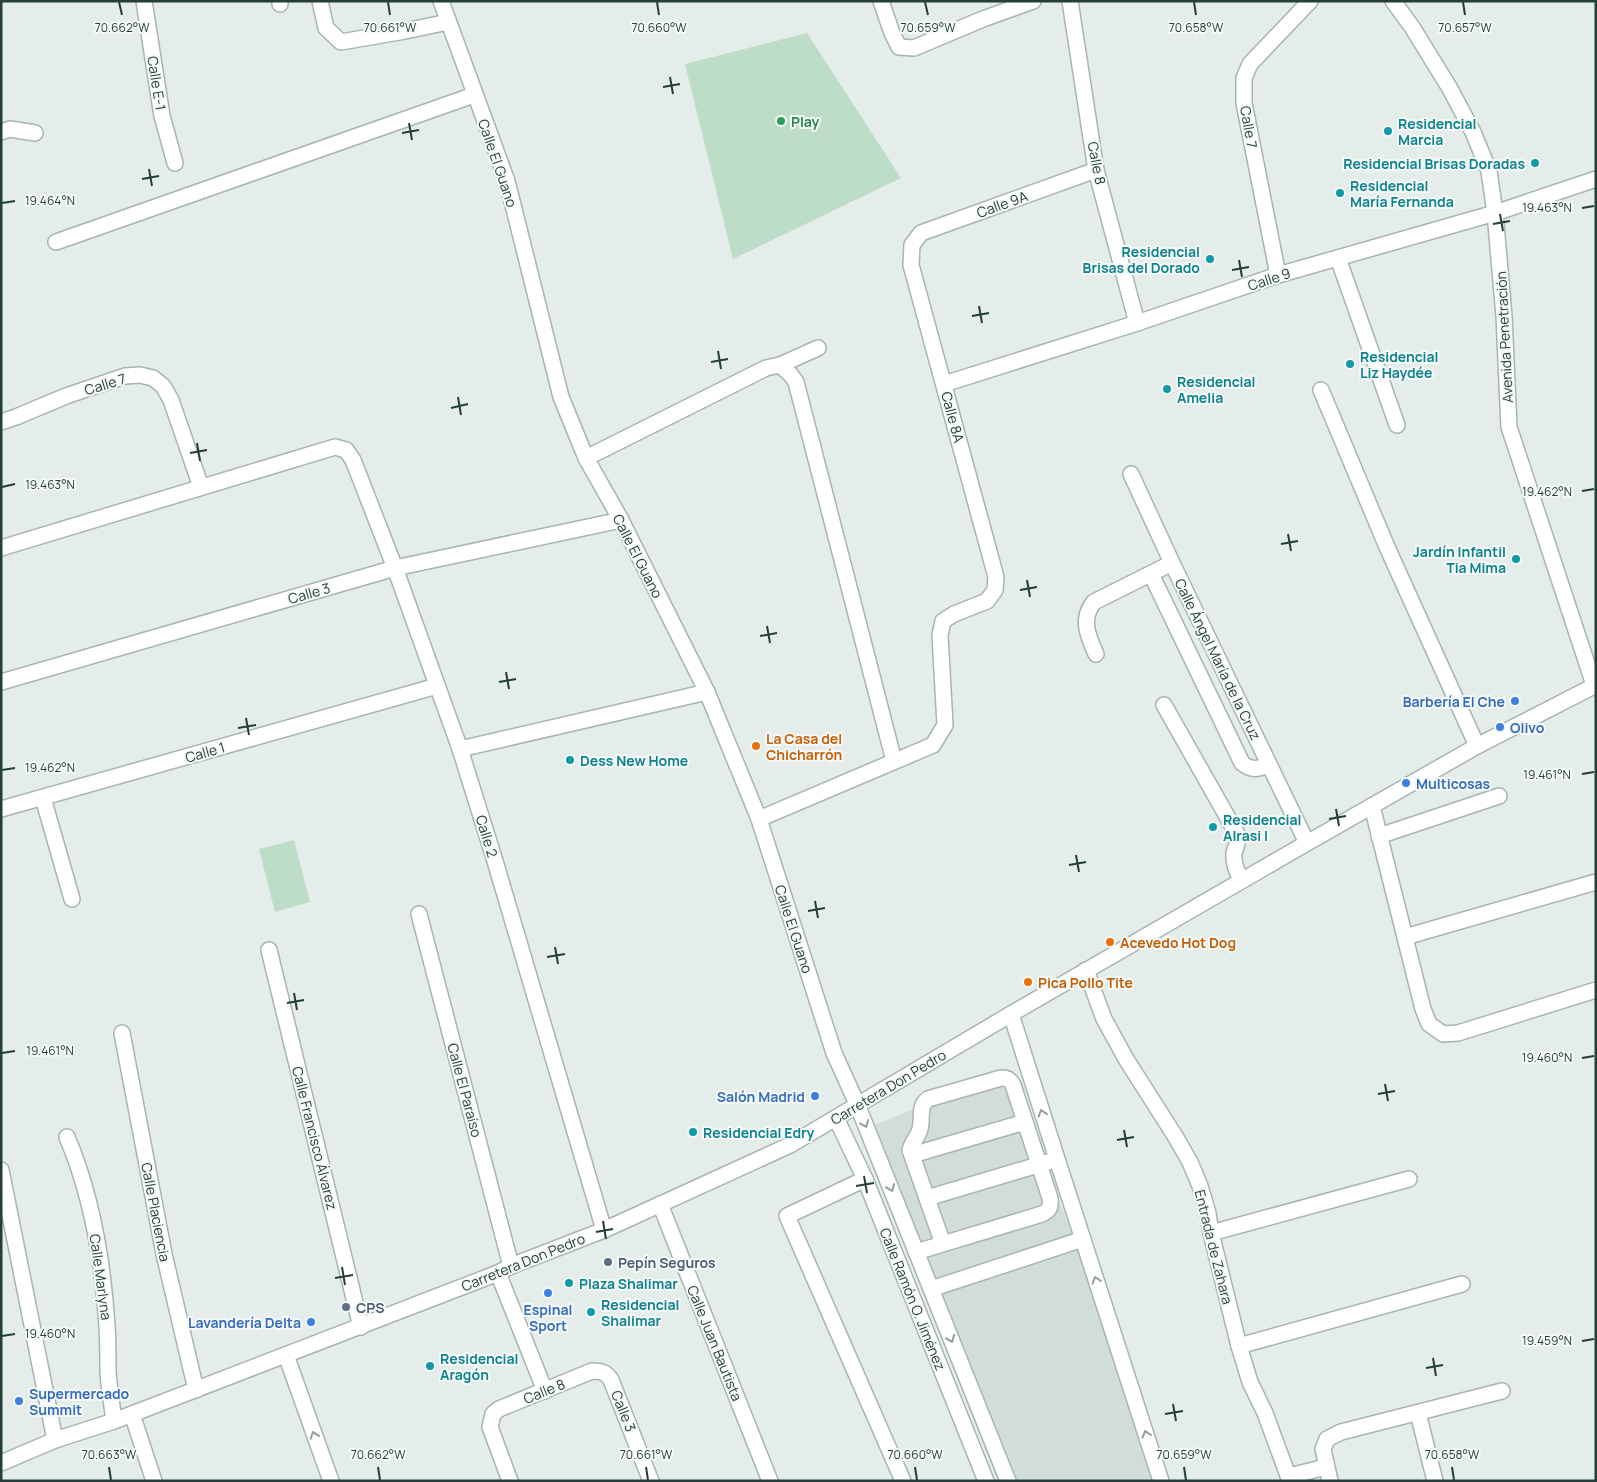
<svg xmlns="http://www.w3.org/2000/svg" width="1597" height="1482" font-family="Manrope,sans-serif">
<rect width="100%" height="100%" fill="#e4edea"/>
<path fill="#d2ddd9" d="M1008,1072L1170,1481H998L859,1131Z"/>
<g fill="#beddc8">
<path d="M807,33L901,178L733,259L685,64Z"/>
<path d="M294,840L310,902L275,912L259,849Z"/>
</g>
<g fill="none" stroke-linecap="round" stroke-linejoin="round">
<g stroke="#a7b5b1" stroke-width="18">
<g id="minor">
<path d="M144,1L162,116L175,163"/>
<path d="M280,1V4"/>
<path d="M320,1L326,28L341,42L405,31L448,22"/>
<path d="M441,1L507,181L561,397L586,458L621,520L707,692L759,819L834,1053L857,1104L1008,1481"/>
<path d="M881,1L892,33L899,47L914,48L983,19L1033,1"/>
<path d="M1070,1L1096,170L1137,323"/>
<path d="M1393,1L1412,27L1449,87L1473,132L1489,171L1495,213L1504,316L1509,427L1594,685"/>
<path d="M1,132L10,129L35,133"/>
<path d="M56,242L474,95"/>
<path d="M1338,258L1397,425"/>
<path d="M1278,275L1244,103V78L1250,64L1310,1"/>
<path d="M780,365L791,375L796,382L894,761"/>
<path d="M944,384L1137,323L1278,275L1495,213L1596,179"/>
<path d="M1321,390L1387,547L1477,746"/>
<path d="M1,422L16,417L66,396L125,376L140,375L153,378L163,386L171,400L201,487"/>
<path d="M586,458L766,368L780,365L818,348"/>
<path d="M1131,474L1172,563L1307,843"/>
<path d="M1,548L335,447L346,450L353,460L395,568L460,749L495,861L604,1230"/>
<path d="M1151,574L1242,763C1252,771 1258,769 1269,765"/>
<path d="M1096,654C1088,636 1080,619 1094,602L1172,563"/>
<path d="M1,682L395,568L621,520"/>
<path d="M1164,705L1237,834C1239,845 1236,844 1234,853C1233,863 1237,871 1241,880"/>
<path d="M460,749L707,692"/>
<path d="M43,798L72,899"/>
<path d="M1372,806L1423,1009L1429,1024L1443,1034L1458,1033L1596,990"/>
<path d="M1,809L437,686"/>
<path d="M759,819L933,745L945,725L940,635L943,621L954,614L987,601L995,590L996,577L911,265L912,245L921,233L1096,170"/>
<path d="M1379,836L1499,796"/>
<path d="M419,914L511,1266"/>
<path d="M1405,937L1596,882"/>
<path d="M269,950L361,1327"/>
<path d="M1086,970L1104,1019L1126,1059L1175,1136L1190,1162L1200,1186L1208,1213L1211,1233L1239,1346L1250,1382L1265,1413L1290,1481"/>
<path d="M1011,1014L1057,1159L1161,1481"/>
<path d="M122,1033L164,1254L196,1390"/>
<path d="M836,1118L865,1179L986,1481"/>
<path d="M67,1137C92,1196 103,1262 107,1326C108,1341 108,1357 108,1372C109,1388 112,1405 114,1421"/>
<path d="M912,1155L1025,1122"/>
<path d="M1,1170L55,1440"/>
<path d="M865,1179L787,1216L903,1481"/>
<path d="M927,1198L1048,1162"/>
<path d="M660,1204L770,1481"/>
<path d="M1211,1233L1409,1179"/>
<path d="M916,1252L1042,1214C1050,1210 1051,1207 1050,1198L1013,1085C1010,1079 1007,1078 1001,1078L928,1099C918,1106 923,1118 920,1129C918,1137 912,1142 910,1150L943,1244"/>
<path d="M498,1273L545,1391"/>
<path d="M931,1289L1083,1239"/>
<path d="M1239,1346L1462,1284"/>
<path d="M286,1355L331,1481"/>
<path d="M1418,1413L1435,1481"/>
<path d="M132,1414L154,1481"/>
<path d="M1,1463L55,1440L114,1421L498,1273L511,1266L604,1230L790,1145L1011,1014L1307,843L1477,746L1596,685"/>
<path d="M1289,1476L1326,1467"/>
<path d="M510,1481L490,1427L493,1414L499,1409L592,1371C601,1371 606,1372 611,1380L651,1481"/>
<path d="M1330,1481L1323,1449L1327,1439L1341,1432L1502,1391"/>
</g>
</g>
<use href="#minor" stroke="#fff" stroke-width="15"/>
</g>
<defs><path id="oneway-chevron" d="M-2-3.5L2.5 0L-2 3.5" fill="none" stroke-width="1.6" stroke-linecap="round" stroke-linejoin="round" transform="scale(1.25)"/></defs>
<g stroke="#929e9c">
<use href="#oneway-chevron" transform="translate(1042 1113) rotate(-107)"/>
<use href="#oneway-chevron" transform="translate(865 1124) rotate(68)"/>
<use href="#oneway-chevron" transform="translate(891 1188) rotate(68)"/>
<use href="#oneway-chevron" transform="translate(1096 1280) rotate(-108)"/>
<use href="#oneway-chevron" transform="translate(951 1339) rotate(68)"/>
<use href="#oneway-chevron" transform="translate(1146 1434) rotate(-108)"/>
<use href="#oneway-chevron" transform="translate(314 1435) rotate(-109)"/>
</g>
<path fill="none" stroke="#243e39" stroke-width="2" d="M119,2L122,15M388,2L390,15M657,2L659,15M925,2L928,15M1194,2L1196,15M1463,2L1465,15M670,77L673,94M663,87L680,84M409,123L412,140M402,133L419,130M149,169L152,186M142,179L159,176M2,203L15,201M1582,208L1594,206M1500,214L1503,231M1493,224L1510,221M1239,260L1242,277M1232,270L1249,267M979,306L982,323M972,316L989,313M718,351L721,369M711,362L728,359M458,397L461,415M451,408L468,404M197,443L200,461M190,453L207,450M2,487L15,484M1582,491L1594,489M1288,534L1291,551M1281,544L1298,541M1027,580L1030,597M1020,590L1037,587M767,626L770,643M760,636L777,633M506,672L509,689M499,682L516,679M246,718L249,735M238,728L256,725M2,770L15,768M1582,774L1594,772M1336,809L1339,826M1329,819L1346,816M1076,855L1079,872M1069,865L1086,862M815,901L818,918M808,911L825,908M555,947L558,964M547,957L565,954M294,993L297,1010M287,1003L304,1000M2,1053L15,1051M1582,1058L1594,1056M1385,1084L1388,1101M1378,1094L1395,1091M1124,1130L1127,1147M1117,1140L1134,1137M864,1176L867,1193M856,1186L874,1183M603,1221L606,1239M596,1232L613,1229M342,1267L345,1285M335,1278L353,1275M2,1336L15,1334M1582,1341L1594,1339M1433,1358L1436,1376M1426,1368L1443,1365M1173,1404L1176,1421M1165,1414L1183,1411M109,1467L111,1480M378,1467L380,1480M646,1467L648,1480M915,1467L917,1480M1184,1467L1186,1480M1452,1467L1454,1480"/>
<circle fill="#2e9e5b" stroke="#f5f9f7" stroke-width="2" cx="781" cy="121" r="5"/>
<g fill="#0f9aa8" stroke="#f5f9f7" stroke-width="2">
<circle cx="1388" cy="131" r="5"/>
<circle cx="1535" cy="163" r="5"/>
<circle cx="1340" cy="193" r="5"/>
<circle cx="1210" cy="259" r="5"/>
<circle cx="1350" cy="364" r="5"/>
<circle cx="1167" cy="389" r="5"/>
<circle cx="1516" cy="559" r="5"/>
<circle cx="570" cy="760" r="5"/>
<circle cx="1213" cy="827" r="5"/>
<circle cx="693" cy="1132" r="5"/>
<circle cx="569" cy="1283" r="5"/>
<circle cx="591" cy="1312" r="5"/>
<circle cx="430" cy="1366" r="5"/>
</g>
<g fill="#3f7fe0" stroke="#f5f9f7" stroke-width="2">
<circle cx="1515" cy="701" r="5"/>
<circle cx="1500" cy="727" r="5"/>
<circle cx="1406" cy="783" r="5"/>
<circle cx="815" cy="1096" r="5"/>
<circle cx="548" cy="1293" r="5"/>
<circle cx="311" cy="1322" r="5"/>
<circle cx="19" cy="1401" r="5"/>
</g>
<g fill="#e8710a" stroke="#f5f9f7" stroke-width="2">
<circle cx="756" cy="746" r="5"/>
<circle cx="1110" cy="942" r="5"/>
<circle cx="1028" cy="982" r="5"/>
</g>
<g fill="#5c6f8a" stroke="#f5f9f7" stroke-width="2">
<circle cx="608" cy="1262" r="5"/>
<circle cx="346" cy="1307" r="5"/>
</g>
<g text-anchor="middle" dominant-baseline="central" stroke-width="4" stroke-linejoin="round" paint-order="stroke">
<g font-size="14" fill="#243e39" stroke="#f5f9f7">
<text transform="translate(157 83) rotate(81)">Calle E-1</text>
<text transform="translate(1249 127) rotate(80)">Calle 7</text>
<text transform="translate(498 163) rotate(71)">Calle El Guano</text>
<text transform="translate(1097 163) rotate(79)">Calle 8</text>
<text transform="translate(1002 204) rotate(-20)">Calle 9A</text>
<text transform="translate(1269 279) rotate(-18)">Calle 9</text>
<text transform="translate(1504 337) rotate(-93)">Avenida Penetración</text>
<text transform="translate(105 384) rotate(-17)">Calle 7</text>
<text transform="translate(953 417) rotate(75)">Calle 8A</text>
<text transform="translate(638 556) rotate(63)">Calle El Guano</text>
<text transform="translate(309 593) rotate(-16)">Calle 3</text>
<text transform="translate(1218 659) rotate(64)">Calle Ángel María de la Cruz</text>
<text transform="translate(205 752) rotate(-16)">Calle 1</text>
<text transform="translate(487 836) rotate(73)">Calle 2</text>
<text transform="translate(794 929) rotate(72)">Calle El Guano</text>
<text transform="translate(888 1087) rotate(-31)">Carretera Don Pedro</text>
<text transform="translate(465 1090) rotate(75)">Calle El Paraíso</text>
<text transform="translate(315 1138) rotate(76)">Calle Francisco Álvarez</text>
<text transform="translate(156 1212) rotate(79)">Calle Placiencia</text>
<text transform="translate(1214 1247) rotate(76)">Entrada de Zahara</text>
<text transform="translate(523 1262) rotate(-22)">Carretera Don Pedro</text>
<text transform="translate(101 1277) rotate(82)">Calle Marlyna</text>
<text transform="translate(913 1299) rotate(68)">Calle Ramón O. Jiménez</text>
<text transform="translate(715 1343) rotate(68)">Calle Juan Bautista</text>
<text transform="translate(544 1391) rotate(-22)">Calle 8</text>
<text transform="translate(624 1411) rotate(68)">Calle 3</text>
</g>
<g font-size="14" font-weight="bold" fill="#27864d" stroke="#f5f9f7" text-anchor="start">
<text x="791" y="121">Play</text>
</g>
<g font-size="14" font-weight="bold" fill="#0d838f" stroke="#f5f9f7" text-anchor="start">
<text x="1398" y="123">Residencial<tspan x="1398" dy="16">Marcia</tspan></text>
<text x="1525" y="163" text-anchor="end">Residencial Brisas Doradas</text>
<text x="1350" y="185">Residencial<tspan x="1350" dy="16">María Fernanda</tspan></text>
<text x="1200" y="251" text-anchor="end">Residencial<tspan x="1200" dy="16">Brisas del Dorado</tspan></text>
<text x="1360" y="356">Residencial<tspan x="1360" dy="16">Liz Haydée</tspan></text>
<text x="1177" y="381">Residencial<tspan x="1177" dy="16">Amelia</tspan></text>
<text x="1506" y="551" text-anchor="end">Jardín Infantil<tspan x="1506" dy="16">Tia Mima</tspan></text>
<text x="580" y="760">Dess New Home</text>
<text x="1223" y="819">Residencial<tspan x="1223" dy="16">Alrasi I</tspan></text>
<text x="703" y="1132">Residencial Edry</text>
<text x="579" y="1283">Plaza Shalimar</text>
<text x="601" y="1304">Residencial<tspan x="601" dy="16">Shalimar</tspan></text>
<text x="440" y="1358">Residencial<tspan x="440" dy="16">Aragón</tspan></text>
</g>
<g font-size="14" font-weight="bold" fill="#366cbe" stroke="#f5f9f7" text-anchor="end">
<text x="1505" y="701">Barbería El Che</text>
<text x="1510" y="727" text-anchor="start">Olivo</text>
<text x="1416" y="783" text-anchor="start">Multicosas</text>
<text x="805" y="1096">Salón Madrid</text>
<text x="548" y="1309" text-anchor="middle">Espinal<tspan x="548" dy="16">Sport</tspan></text>
<text x="301" y="1322">Lavandería Delta</text>
<text x="29" y="1393" text-anchor="start">Supermercado<tspan x="29" dy="16">Summit</tspan></text>
</g>
<g font-size="14" font-weight="bold" fill="#c56008" stroke="#f5f9f7" text-anchor="start">
<text x="766" y="738">La Casa del<tspan x="766" dy="16">Chicharrón</tspan></text>
<text x="1120" y="942">Acevedo Hot Dog</text>
<text x="1038" y="982">Pica Pollo Tite</text>
</g>
<g font-size="14" font-weight="bold" fill="#4e5e75" stroke="#f5f9f7" text-anchor="start">
<text x="618" y="1262">Pepín Seguros</text>
<text x="356" y="1307">CPS</text>
</g>
</g>
<g font-size="12" text-anchor="middle" fill="#243e39" stroke="#f5f9f7" stroke-width="4" stroke-linejoin="round" paint-order="stroke">
<text x="122" y="32">70.662°W</text>
<text x="390" y="32">70.661°W</text>
<text x="659" y="32">70.660°W</text>
<text x="928" y="32">70.659°W</text>
<text x="1196" y="32">70.658°W</text>
<text x="1465" y="32">70.657°W</text>
<text x="50" y="205">19.464°N</text>
<text x="1547" y="212">19.463°N</text>
<text x="50" y="489">19.463°N</text>
<text x="1547" y="496">19.462°N</text>
<text x="50" y="772">19.462°N</text>
<text x="1547" y="779">19.461°N</text>
<text x="50" y="1055">19.461°N</text>
<text x="1547" y="1062">19.460°N</text>
<text x="50" y="1338">19.460°N</text>
<text x="1547" y="1345">19.459°N</text>
<text x="109" y="1459">70.663°W</text>
<text x="378" y="1459">70.662°W</text>
<text x="646" y="1459">70.661°W</text>
<text x="915" y="1459">70.660°W</text>
<text x="1184" y="1459">70.659°W</text>
<text x="1452" y="1459">70.658°W</text>
</g>
<rect width="1597" height="1482" fill="none" stroke="#243e39" stroke-width="5"/>
</svg>
